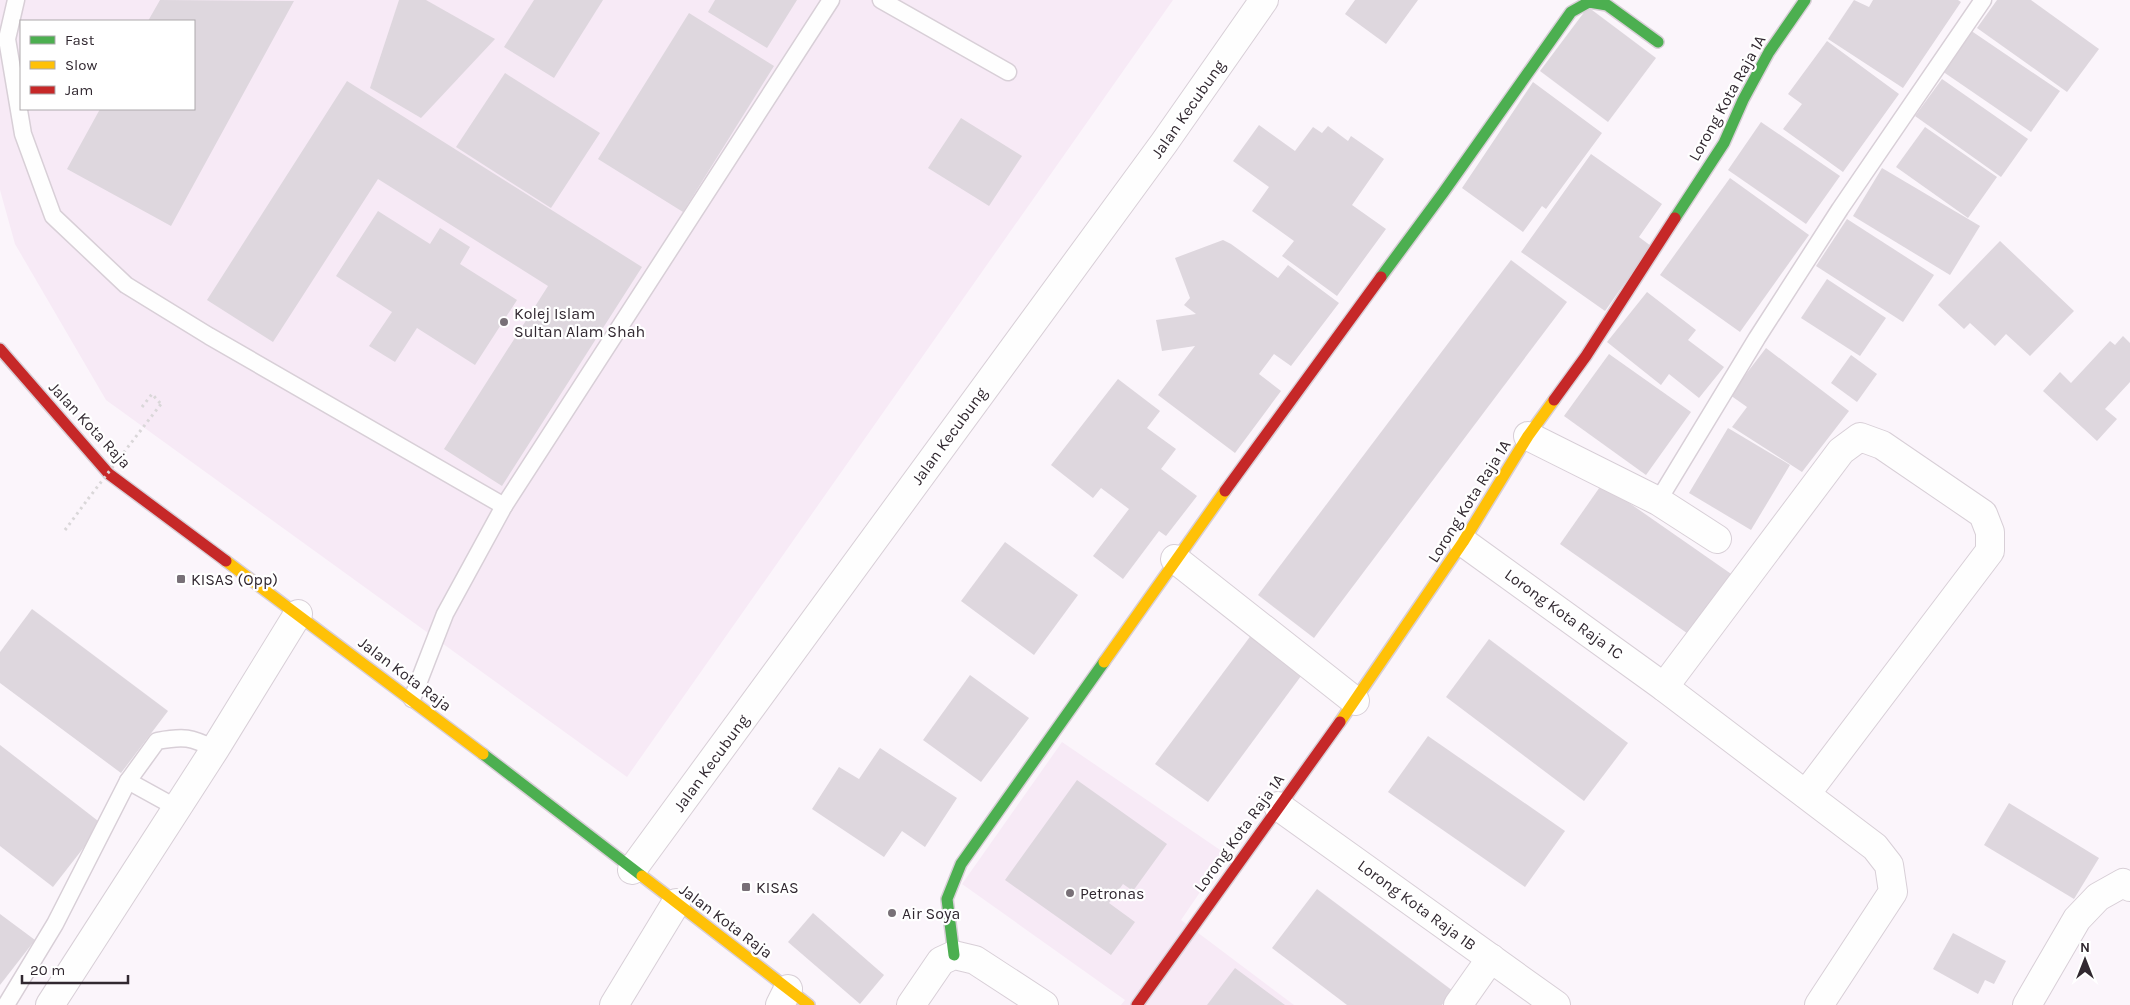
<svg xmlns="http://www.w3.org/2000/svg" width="2130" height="1005" font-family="Karla,sans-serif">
<rect width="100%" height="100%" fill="#fbf5fb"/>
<g fill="#f7eaf6" fill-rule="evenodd">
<path d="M0,0H1173L627,777L106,400L15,244L0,190ZM21,21H194V109H21Z"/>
<path d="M1062,742L1226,854L1181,920L1294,1005H1121L1125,1000L962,884Z"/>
</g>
<g fill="#ded7de">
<path d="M160,0L294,1L171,226L67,169L100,109H194V21H148Z"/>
<path d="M399,0H426L495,39L421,118L370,88Z"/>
<path d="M534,0H603L554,78L504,47Z"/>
<path d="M715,0H797L767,48L708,12Z"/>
<path d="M1355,0H1418L1386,44L1345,14Z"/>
<path d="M1854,0L1869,7L1873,0H1958L1961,2L1903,88L1828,39Z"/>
<path d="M1997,0H2031L2099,49L2067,92L1977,28Z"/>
<path d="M1588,7L1656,58L1608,122L1540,71Z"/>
<path d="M689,13L774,66L683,212L598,159Z"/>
<path d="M1970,30L2060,91L2031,132L1942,71Z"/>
<path d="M1827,41L1899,94L1843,172L1783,129L1802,104L1788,94Z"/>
<path d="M505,73L600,133L551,208L456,147Z"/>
<path d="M1942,79L2028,139L2001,177L1915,116Z"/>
<path d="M347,81L642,267L502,486L444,449L548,286L378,179L273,342L207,300Z"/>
<path d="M1533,82L1602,133L1546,209L1542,206L1523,232L1462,188Z"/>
<path d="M961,118L1022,156L989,206L928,168Z"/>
<path d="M1761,122L1840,176L1806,224L1728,170Z"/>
<path d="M1259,125L1295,151L1313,127L1322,133L1328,126L1348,141L1351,136L1384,159L1352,205L1386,229L1337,296L1282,256L1294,241L1252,211L1269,187L1233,161Z"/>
<path d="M1925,127L1997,177L1968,218L1896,167Z"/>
<path d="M1591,154L1662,204L1639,237L1651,246L1605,311L1521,252Z"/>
<path d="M1882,168L1980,226L1950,275L1853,216Z"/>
<path d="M1730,178L1809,235L1740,332L1660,275Z"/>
<path d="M378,211L430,244L440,228L470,247L460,264L517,300L475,365L417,328L395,362L369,346L392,312L336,276Z"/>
<path d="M1847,219L1934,275L1903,322L1816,266Z"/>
<path d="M1223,240L1231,244L1278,278L1288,265L1339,303L1291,366L1274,354L1259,374L1281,391L1235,453L1158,395L1195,346L1162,351L1156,320L1196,314L1184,305L1190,298L1175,258Z"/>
<path d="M2000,241L2074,311L2030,356L2006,334L1995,346L1970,323L1964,329L1938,305Z"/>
<path d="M1511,260L1567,302L1314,638L1258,595Z"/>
<path d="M1827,279L1886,318L1860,356L1801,318Z"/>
<path d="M1647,292L1696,330L1688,340L1724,367L1699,398L1669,374L1661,385L1607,342Z"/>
<path d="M2123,336L2130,343V382L2105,409L2117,419L2097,441L2043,391L2060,372L2071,383L2110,341L2115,345Z"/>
<path d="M1766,348L1849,411L1802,472L1732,427L1747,407L1730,395Z"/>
<path d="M1609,354L1691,412L1646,475L1564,416Z"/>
<path d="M1851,355L1877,374L1857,402L1831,383Z"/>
<path d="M1118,379L1160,411L1147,428L1176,449L1161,469L1197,496L1166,536L1159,531L1123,579L1093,556L1129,509L1101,488L1093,498L1051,465Z"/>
<path d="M1728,428L1790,465L1751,530L1689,493Z"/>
<path d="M1602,484L1737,578L1694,638L1560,544Z"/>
<path d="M1005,542L1078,595L1034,655L961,601Z"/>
<path d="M32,609L168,711L121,773L0,683V652Z"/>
<path d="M1252,634L1304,672L1208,802L1155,764Z"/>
<path d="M1489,639L1628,743L1584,801L1446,697Z"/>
<path d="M970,675L1029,718L981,782L923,740Z"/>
<path d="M1428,736L1565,831L1525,887L1388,792Z"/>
<path d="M0,745L102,824L53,887L0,846Z"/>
<path d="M880,748L957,798L925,847L902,831L884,857L812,809L839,767L859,779Z"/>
<path d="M1077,780L1167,844L1133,891L1123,884L1109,903L1135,922L1111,955L1005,880Z"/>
<path d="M2009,803L2099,858L2074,899L1984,845Z"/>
<path d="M1317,889L1453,991L1442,1005H1347L1272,948Z"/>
<path d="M813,913L884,975L860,1004L788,942Z"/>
<path d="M0,914L35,940L0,985Z"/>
<path d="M1953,933L2006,961L1994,984L1985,980L1978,994L1933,969Z"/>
<path d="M1235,968L1285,1005H1207Z"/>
</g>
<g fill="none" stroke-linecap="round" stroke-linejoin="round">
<g stroke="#d8cfd7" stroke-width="19">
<g id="lane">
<path d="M16,0L7,39L23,134L53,216L126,285L209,336L504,506"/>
<path d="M881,0L1008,72"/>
<path d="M1658,501L1757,338L1840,209L1983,0"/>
<path d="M412,699L445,614L504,506L831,0"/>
<path d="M128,781L177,808"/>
<path d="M6,1005L55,924L128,781L157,741C184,736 191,737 215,749"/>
</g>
</g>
<g stroke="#d8cfd7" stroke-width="30">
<g id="street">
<path d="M1528,436L1658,501L1717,539"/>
<path d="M1463,542L1664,687L1875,847L1889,865L1893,892L1819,1005"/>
<path d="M1175,559L1355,701"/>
<path d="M1664,687L1841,451L1860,437L1882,445L1983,514L1990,532V551L1806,794"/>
<path d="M1278,806L1556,1005"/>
<path d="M632,870L1164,143L1264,0"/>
<path d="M50,1005L215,749L298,614"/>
<path d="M614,1005L676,903"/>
<path d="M780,1005L788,989"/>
<path d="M911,1005L941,961L954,955L975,960L1044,1005"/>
<path d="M1458,1005L1491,958"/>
<path d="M2027,1005L2077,919L2098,897L2123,883L2130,887"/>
</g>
</g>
<g stroke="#d8cfd7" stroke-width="14">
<g id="fast">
<path d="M1675,218L1724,143L1743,100L1769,52L1805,0"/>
<path d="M1381,277L1443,193L1571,12L1589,2L1607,5L1658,42"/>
<path d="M483,754L642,876"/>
<path d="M954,955L947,899L961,864L1104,662"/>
</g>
</g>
<g stroke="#d8cfd7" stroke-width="14">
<g id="slow">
<path d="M226,561L483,754"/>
<path d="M1104,662L1225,491"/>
<path d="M1340,722L1463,542L1528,436L1554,400"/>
<path d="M642,876L809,1005"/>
</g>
</g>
<g stroke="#d8cfd7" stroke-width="14">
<g id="jam">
<path d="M0,349L109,474L226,561"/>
<path d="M1554,400L1586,356L1675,218"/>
<path d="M1225,491L1381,277"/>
<path d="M1137,1005L1340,722"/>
</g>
</g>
<g stroke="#dad7d9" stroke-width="3" stroke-dasharray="2.5 4" stroke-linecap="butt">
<path d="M142,407L152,394L161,404"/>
<path d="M65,530L88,499"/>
</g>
<use href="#lane" stroke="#fefefe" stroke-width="16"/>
<use href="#street" stroke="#fefefe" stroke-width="28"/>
<use href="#fast" stroke="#4caf50" stroke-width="11"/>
<use href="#slow" stroke="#ffc107" stroke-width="11"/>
<use href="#jam" stroke="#c62828" stroke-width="11"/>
<path stroke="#dad7d9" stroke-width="3" stroke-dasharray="2.5 4" stroke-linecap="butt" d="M88,499L161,404"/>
</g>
<g fill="#787077" stroke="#fff" stroke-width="2">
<circle cx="504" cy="322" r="5"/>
<rect x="176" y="574" width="10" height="10" rx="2.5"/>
<rect x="741" y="882" width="10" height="10" rx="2.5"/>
<circle cx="1070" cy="893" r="5"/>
<circle cx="892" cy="913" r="5"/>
</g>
<g text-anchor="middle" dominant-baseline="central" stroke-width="4.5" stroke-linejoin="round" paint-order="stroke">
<g font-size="16" fill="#312830" stroke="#fff">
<text transform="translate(1727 98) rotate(-61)">Lorong Kota Raja 1A</text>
<text transform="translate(1188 109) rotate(-55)">Jalan Kecubung</text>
<text transform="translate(90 425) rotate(47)">Jalan Kota Raja</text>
<text transform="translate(949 436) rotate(-54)">Jalan Kecubung</text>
<text transform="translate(1469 501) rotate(-58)">Lorong Kota Raja 1A</text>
<text transform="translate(1564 614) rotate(36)">Lorong Kota Raja 1C</text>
<text transform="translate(405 674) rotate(37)">Jalan Kota Raja</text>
<text transform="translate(711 763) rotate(-54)">Jalan Kecubung</text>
<text transform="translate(1239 833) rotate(-54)">Lorong Kota Raja 1A</text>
<text transform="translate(1417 905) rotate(36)">Lorong Kota Raja 1B</text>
<text transform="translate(726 921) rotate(37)">Jalan Kota Raja</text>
</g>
<g font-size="16" fill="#312830" stroke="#fff" text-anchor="start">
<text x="514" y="313">Kolej Islam<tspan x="514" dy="18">Sultan Alam Shah</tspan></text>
<text x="191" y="579">KISAS (Opp)</text>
<text x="756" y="887">KISAS</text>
<text x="1080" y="893">Petronas</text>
<text x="902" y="913">Air Soya</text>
</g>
</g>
<rect x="20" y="20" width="175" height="90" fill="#ffffff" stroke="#ada9ac"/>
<rect x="30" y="36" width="25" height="8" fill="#4caf50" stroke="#ada9ac"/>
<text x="65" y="45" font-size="15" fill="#312830">Fast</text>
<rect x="30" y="61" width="25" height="8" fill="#ffc107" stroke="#ada9ac"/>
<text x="65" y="70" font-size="15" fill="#312830">Slow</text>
<rect x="30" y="86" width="25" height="8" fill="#c62828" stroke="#ada9ac"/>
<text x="65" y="95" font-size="15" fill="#312830">Jam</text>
<g transform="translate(2085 960)" stroke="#ffffff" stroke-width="4" paint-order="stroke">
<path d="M0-4L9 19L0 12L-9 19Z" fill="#312830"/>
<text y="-8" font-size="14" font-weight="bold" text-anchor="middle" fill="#312830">N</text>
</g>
<path d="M22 975v8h106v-8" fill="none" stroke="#312830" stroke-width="2.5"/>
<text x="30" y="975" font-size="15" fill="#312830" stroke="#ffffff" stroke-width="4" paint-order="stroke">20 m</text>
</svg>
